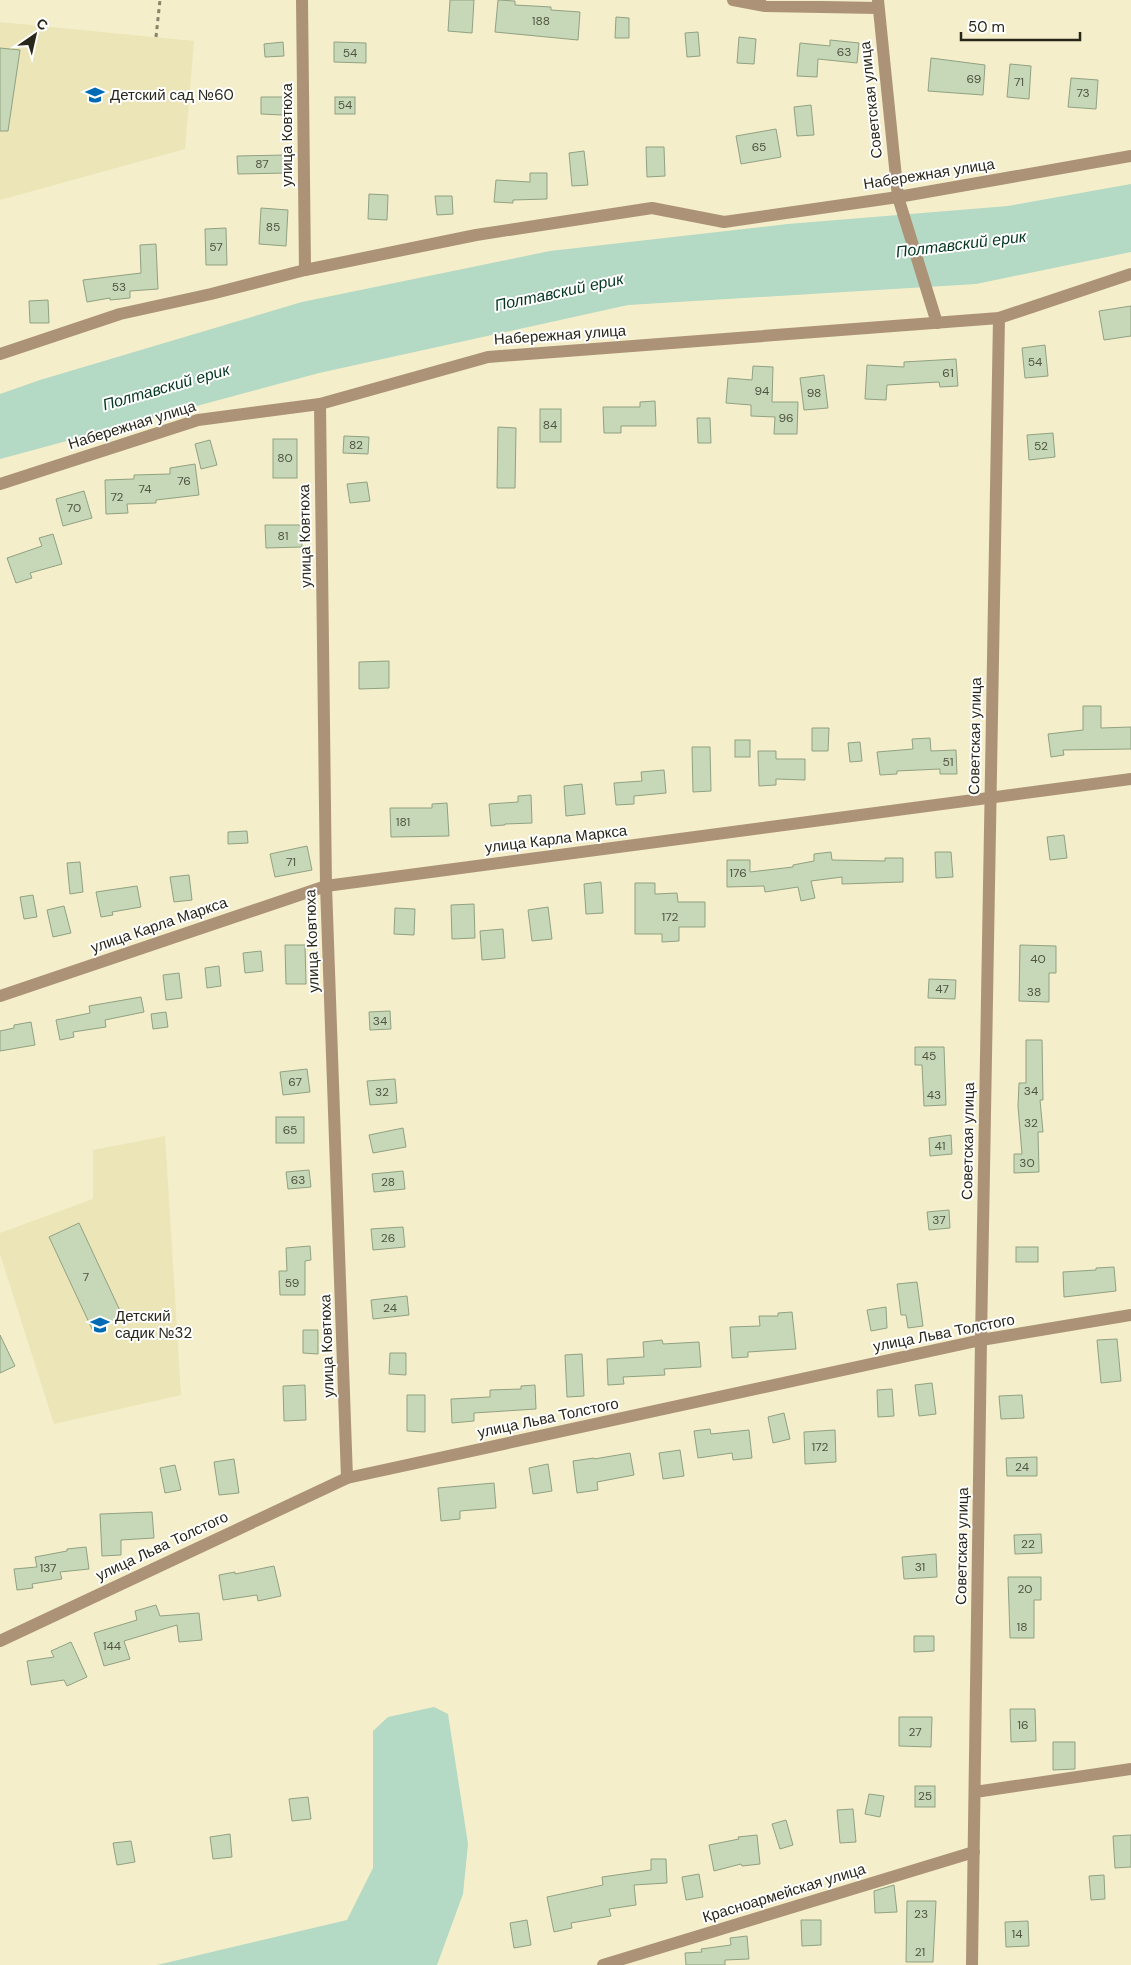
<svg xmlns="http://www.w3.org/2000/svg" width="1131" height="1965" font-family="'DM Sans',sans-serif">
<rect width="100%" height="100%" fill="#f4eeca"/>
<g fill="#ece5b8">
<path d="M0,22L194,41L185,149L0,200Z"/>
<path d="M165,1136L181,1395L54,1424L0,1254V1233L93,1199V1150Z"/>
</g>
<g fill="#b4d9c4">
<path d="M1131,184V252L976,284L628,305L319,373L0,459V394L40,380L302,302L550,251L788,224L1008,206Z"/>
<path d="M434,1707L448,1714L468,1844L463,1894L437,1965H157L347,1920L373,1868V1731L388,1717Z"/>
</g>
<g fill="#c6d8b7" stroke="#91a182">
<path d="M450,0H474L472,33L448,31Z"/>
<path d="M498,0L515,1V5L551,7V10L580,12L578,40L495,32Z"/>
<path d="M616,17L629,18V38H615Z"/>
<path d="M698,32L700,56L687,57L685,33Z"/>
<path d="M739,37L756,39L754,64L737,63Z"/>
<path d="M830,40L859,43L857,63L818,59L817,77L797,76L800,43L830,46Z"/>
<path d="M283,42L284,56L265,57L264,44Z"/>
<path d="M334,42L366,43V63L334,62Z"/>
<path d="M0,48L20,50L8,131H0Z"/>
<path d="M931,58L985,65L983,95L928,91Z"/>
<path d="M1010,64L1031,66L1029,99L1007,97Z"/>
<path d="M1071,78L1098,80L1096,109L1068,107Z"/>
<path d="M261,97H283V115L261,114Z"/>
<rect x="335" y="97" width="20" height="17"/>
<path d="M811,105L814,135L797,136L794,107Z"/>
<path d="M776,129L781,157L741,164L736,136Z"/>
<path d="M646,147H664L665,176L647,177Z"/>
<path d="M584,151L588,185L572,186L569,153Z"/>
<path d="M286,155L287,173L238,174L237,156Z"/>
<path d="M530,173H547V199L513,200V203L494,202L496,180L530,182Z"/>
<path d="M369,194L388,195L387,220L368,219Z"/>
<path d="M435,196H452L453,214L437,215Z"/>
<path d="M261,208L288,210L286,246L259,244Z"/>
<path d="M226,228L227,265H206L205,229Z"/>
<path d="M156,244L158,289L130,291V298L110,300V298L87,302L83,280L141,273L140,245Z"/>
<path d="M48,300L49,323H30L29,301Z"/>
<path d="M1131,306V336L1104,340L1099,311Z"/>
<path d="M1045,345L1048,376L1025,378L1022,348Z"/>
<path d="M956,359L958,386L940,387L939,382L887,385L886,400L865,399L867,365L904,367V362Z"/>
<path d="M753,366L773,367L772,402H798L797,434H774L775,417L751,416V405L726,403L728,378L752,380Z"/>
<path d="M824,375L828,408L804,410L800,378Z"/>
<path d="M655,401L656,426H621V433H604L603,407H640V402Z"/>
<rect x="540" y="409" width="21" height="33"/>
<path d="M697,418H710L711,443H698Z"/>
<path d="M498,427L516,428L515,488H497Z"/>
<path d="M1053,433L1055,457L1029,460L1027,435Z"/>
<path d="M344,436L369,437L368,454L343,453Z"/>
<rect x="273" y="439" width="24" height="39"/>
<path d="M210,440L217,465L201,469L195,444Z"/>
<path d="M195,464L199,495L156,500V503L127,504L128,513L106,514L105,480L134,479V475L170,474V468Z"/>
<path d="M367,482L370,501L350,503L347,484Z"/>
<path d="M84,491L92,518L63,526L56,499Z"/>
<path d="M265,525H301L302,547L266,548Z"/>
<path d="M53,534L62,564L30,573L32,578L16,583L7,558L42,546L39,538Z"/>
<path d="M389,661V688L359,689V662Z"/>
<path d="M1083,706H1101V728L1131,727V749L1063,750L1064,755L1051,757L1048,734L1083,730Z"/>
<path d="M812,728H829L828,751H812Z"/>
<path d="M930,738L931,751L956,750L957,774H940V769L897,771V774L880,775L877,752L913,749L912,739Z"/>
<rect x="735" y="740" width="15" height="17"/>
<path d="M860,742L862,761L850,762L848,743Z"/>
<path d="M692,747H710L711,791L693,792Z"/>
<path d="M758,751H776V759H805V780L776,779V785L759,786Z"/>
<path d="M664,770L666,793L634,796V804L616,805L614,783L642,781L641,772Z"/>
<path d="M582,784L585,814L566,816L564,786Z"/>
<path d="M531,795L532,823L505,824V825L491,826L489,804L518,802V796Z"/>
<path d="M447,803L449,836L391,837L390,808H432V804Z"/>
<path d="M247,831L248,843L228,844V832Z"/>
<path d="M1064,835L1067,858L1050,860L1047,837Z"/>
<path d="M307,846L312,870L275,877L270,854Z"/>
<path d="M831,852L832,860L885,861V858H903V882L842,884V877L811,881L815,898L801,901L798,887L765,892L764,886L727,887V860H750V872L793,867V865L814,861V854Z"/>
<path d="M935,852H951L953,877L936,878Z"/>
<path d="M80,862L83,892L70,894L67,863Z"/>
<path d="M189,875L192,900L174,902L170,877Z"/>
<path d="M601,882L603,913L586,914L584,884Z"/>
<path d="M635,883H655V894L677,893L678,902H705V927H679V941L662,942V934H635Z"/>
<path d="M137,886L141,907L112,912L113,915L101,917L96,892Z"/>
<path d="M33,895L37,917L24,919L20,897Z"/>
<path d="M474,904L475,938L452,939L451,905Z"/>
<path d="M64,906L71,933L53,937L47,910Z"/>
<path d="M548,907L552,939L532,941L528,910Z"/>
<path d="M395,908L415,909L414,935L394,934Z"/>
<path d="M503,929L505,958L482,960L480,931Z"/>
<path d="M285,945H305L306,984H286Z"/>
<path d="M1020,945L1056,946V973H1049V1002L1019,1001Z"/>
<path d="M261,951L263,971L245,973L243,953Z"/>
<path d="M219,966L221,986L207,988L205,968Z"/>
<path d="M179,973L182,998L166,1000L163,975Z"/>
<path d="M929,979L956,980L955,999L928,998Z"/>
<path d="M141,997L144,1012L105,1020L106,1027L73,1032L74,1037L60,1040L56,1020L90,1013L89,1006Z"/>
<path d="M390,1011L391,1029L370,1030L369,1012Z"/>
<path d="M166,1012L168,1027L153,1029L151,1014Z"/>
<path d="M31,1022L35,1045L0,1051V1031L14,1028V1025Z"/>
<path d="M1026,1040H1042L1043,1100H1040L1043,1132H1038L1039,1172L1014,1173V1154H1022L1018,1106L1019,1083H1026Z"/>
<path d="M915,1047H944L946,1105L924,1106L922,1065H915Z"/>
<path d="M307,1069L310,1092L283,1095L280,1072Z"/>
<path d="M395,1079L397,1103L370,1105L367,1081Z"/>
<rect x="276" y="1117" width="28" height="26"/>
<path d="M403,1128L406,1147L373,1153L369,1135Z"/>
<path d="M951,1135L952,1154L930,1156L929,1138Z"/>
<path d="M309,1170L311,1187L288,1189L286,1172Z"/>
<path d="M403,1171L405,1189L374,1192L372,1174Z"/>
<path d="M949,1210L950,1228L929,1230L927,1212Z"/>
<path d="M79,1223L123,1317L93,1331L49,1237Z"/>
<path d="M403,1227L405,1247L373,1250L371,1229Z"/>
<path d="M310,1246L311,1260L305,1261V1295H280L279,1271H287L286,1248Z"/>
<rect x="1016" y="1247" width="22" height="15"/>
<path d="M1114,1267L1116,1291L1064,1297L1063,1272L1096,1270V1268Z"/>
<path d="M917,1282L923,1326L908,1328L906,1315H901L897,1284Z"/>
<path d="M407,1296L409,1315L373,1319L371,1300Z"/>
<path d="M886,1307L887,1328L871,1331L867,1310Z"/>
<path d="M792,1312L796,1349L748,1352V1357L732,1358L730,1327L760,1326L759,1316H778V1313Z"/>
<path d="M303,1330H318V1354L303,1353Z"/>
<path d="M0,1335L15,1366L0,1373Z"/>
<path d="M1117,1339L1121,1381L1101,1383L1097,1340Z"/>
<path d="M662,1340L663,1344L699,1342L701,1367L664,1369L665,1375L623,1377L624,1384L608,1385L607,1359L644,1357L643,1342Z"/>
<path d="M390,1353H406V1375L389,1374Z"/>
<path d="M582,1354L584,1396L567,1397L565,1355Z"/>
<path d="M932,1383L936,1414L919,1416L915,1385Z"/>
<path d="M305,1385L306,1420L284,1421L283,1386Z"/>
<path d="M535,1385L536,1409L474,1413V1421L452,1423L451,1399L490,1397V1390L521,1389V1386Z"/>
<path d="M892,1389L894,1416L878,1417L877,1390Z"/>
<path d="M407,1395H425V1432L407,1431Z"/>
<path d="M1022,1395L1024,1418L1001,1419L999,1396Z"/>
<path d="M784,1413L790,1439L773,1443L768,1417Z"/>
<path d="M710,1429L711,1434L749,1430L752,1458L733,1460L732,1453L698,1458L694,1431Z"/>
<path d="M835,1430L836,1462L805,1464L804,1432Z"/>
<path d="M680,1450L684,1476L663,1479L659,1453Z"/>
<path d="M630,1453L634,1475L597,1482L598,1490L577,1493L573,1461L594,1458V1459Z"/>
<path d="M1037,1457V1476H1007L1006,1458Z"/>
<path d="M234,1459L239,1493L219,1495L214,1462Z"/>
<path d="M548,1464L552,1491L533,1494L529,1468Z"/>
<path d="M175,1465L181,1490L165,1493L160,1468Z"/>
<path d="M494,1483L496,1508L460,1511V1519L441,1521L438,1488Z"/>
<path d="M152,1512L154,1538L121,1540V1555L102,1556L100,1514Z"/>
<path d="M1041,1534L1042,1553L1015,1554L1014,1535Z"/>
<path d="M86,1547L89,1569L60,1572L62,1579L32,1584L33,1588L17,1590L14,1569L37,1567L35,1557L67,1551V1549Z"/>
<path d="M936,1554L937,1577L904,1579L902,1557Z"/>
<path d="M274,1566L281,1596L258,1601L257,1595L223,1600L219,1575L235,1572V1574Z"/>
<path d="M1008,1577H1041V1600H1034V1638H1010Z"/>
<path d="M156,1605L160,1616L199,1613L202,1640L179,1642L177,1625L124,1641L130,1659L104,1666L94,1633L137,1620L135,1611Z"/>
<path d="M914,1636H934V1651L914,1652Z"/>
<path d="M71,1642L87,1677L67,1686L64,1680L31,1685L27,1661L54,1657L51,1651Z"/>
<path d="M1010,1709H1035L1036,1741L1011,1742Z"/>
<path d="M899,1717H932L931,1747L899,1746Z"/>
<path d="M1053,1742H1075V1769L1053,1770Z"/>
<rect x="915" y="1786" width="20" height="21"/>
<path d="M869,1794L884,1796L880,1817L865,1814Z"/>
<path d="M308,1797L311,1819L292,1821L289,1799Z"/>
<path d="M853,1809L856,1842L840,1843L837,1810Z"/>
<path d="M786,1820L793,1845L780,1849L772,1824Z"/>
<path d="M230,1834L232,1857L213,1859L210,1837Z"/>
<path d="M757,1835L760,1864L742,1866L741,1864L714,1871L709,1845L739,1839L738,1837Z"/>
<path d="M1131,1835V1867L1115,1868L1113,1836Z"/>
<path d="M131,1841L135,1862L117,1865L113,1843Z"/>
<path d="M651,1859H666L667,1883L634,1885L636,1905L609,1909L611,1916L571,1923L572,1928L554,1932L547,1897L603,1885L602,1877L651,1870Z"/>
<path d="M699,1874L703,1897L686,1900L682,1877Z"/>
<path d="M1104,1875L1105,1899L1091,1900L1089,1876Z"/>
<path d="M894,1885L897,1912L875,1913L874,1891Z"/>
<path d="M907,1901H936L933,1962H906Z"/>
<path d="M527,1920L531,1945L514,1948L510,1923Z"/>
<path d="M801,1920H821V1945L802,1946Z"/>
<path d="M1028,1921L1029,1946L1006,1947L1005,1922Z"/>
<path d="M747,1936L749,1959L725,1960V1965H686L685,1953L702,1952L701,1949L731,1945L730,1938Z"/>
</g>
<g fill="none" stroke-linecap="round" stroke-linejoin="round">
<path stroke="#88846b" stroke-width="3" stroke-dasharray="4 4" stroke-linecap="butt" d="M156,37L160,0"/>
<g stroke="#ac9377" stroke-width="12">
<path d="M302,0L305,270"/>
<path d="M733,0L765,6L878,8"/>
<path d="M878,0L898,197L937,323"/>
<path d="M0,354L120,314L211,294L305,270L476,235L652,208L724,222L898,197L1131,156"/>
<path d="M320,404L326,886L347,1478"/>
<path d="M0,484L198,420L320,404L488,357L999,318L1131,274"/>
<path d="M0,996L326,886L1131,779"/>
<path d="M0,1641L347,1478L981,1340L1131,1315"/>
<path d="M975,1792L1131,1769"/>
<path d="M603,1965L974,1852"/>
<path d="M972,1965L981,1340L999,318"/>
</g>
</g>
<defs>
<g id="school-bare" transform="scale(1.5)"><path d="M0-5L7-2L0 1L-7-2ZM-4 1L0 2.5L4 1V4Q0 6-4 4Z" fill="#006ab5" stroke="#fff" stroke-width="2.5" paint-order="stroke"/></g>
</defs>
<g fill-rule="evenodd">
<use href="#school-bare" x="95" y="95"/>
<use href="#school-bare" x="100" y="1325"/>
</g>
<g text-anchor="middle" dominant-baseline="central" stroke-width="4" stroke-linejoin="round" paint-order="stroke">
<g font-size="12" fill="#505340">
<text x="541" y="21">188</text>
<text x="844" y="52">63</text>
<text x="350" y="53">54</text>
<text x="974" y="79">69</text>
<text x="1019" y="82">71</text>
<text x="1083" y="93">73</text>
<text x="345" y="105">54</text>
<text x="759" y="147">65</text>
<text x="262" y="164">87</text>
<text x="273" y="227">85</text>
<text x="216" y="247">57</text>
<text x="119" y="287">53</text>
<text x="1035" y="362">54</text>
<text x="948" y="373">61</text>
<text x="762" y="391">94</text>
<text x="814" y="393">98</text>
<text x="786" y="418">96</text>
<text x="550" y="425">84</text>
<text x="356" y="445">82</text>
<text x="1041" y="446">52</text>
<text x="285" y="458">80</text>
<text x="184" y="481">76</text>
<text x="145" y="489">74</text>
<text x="117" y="497">72</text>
<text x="74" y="508">70</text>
<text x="283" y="536">81</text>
<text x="948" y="762">51</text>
<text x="403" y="822">181</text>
<text x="291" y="862">71</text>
<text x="738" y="873">176</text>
<text x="670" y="917">172</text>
<text x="1038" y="959">40</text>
<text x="942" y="989">47</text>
<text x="1034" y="992">38</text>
<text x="380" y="1021">34</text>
<text x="929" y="1056">45</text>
<text x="295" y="1082">67</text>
<text x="1031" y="1091">34</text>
<text x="382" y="1092">32</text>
<text x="934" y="1095">43</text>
<text x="1031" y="1123">32</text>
<text x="290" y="1130">65</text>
<text x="940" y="1146">41</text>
<text x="1027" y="1163">30</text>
<text x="298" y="1180">63</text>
<text x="388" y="1182">28</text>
<text x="939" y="1220">37</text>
<text x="388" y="1238">26</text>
<text x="86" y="1277">7</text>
<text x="292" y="1283">59</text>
<text x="390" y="1308">24</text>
<text x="820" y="1447">172</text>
<text x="1022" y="1467">24</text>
<text x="1028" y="1544">22</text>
<text x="920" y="1567">31</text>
<text x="48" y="1568">137</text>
<text x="1025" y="1589">20</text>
<text x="1022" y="1627">18</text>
<text x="112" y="1646">144</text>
<text x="1023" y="1725">16</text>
<text x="915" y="1732">27</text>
<text x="925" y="1796">25</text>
<text x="921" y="1914">23</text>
<text x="1017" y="1934">14</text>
<text x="920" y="1952">21</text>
</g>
<g font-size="15" fill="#292719" stroke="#fff" text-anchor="start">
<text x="110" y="95">Детский сад №60</text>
<text x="115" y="1316">Детский<tspan x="115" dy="17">садик №32</tspan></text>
</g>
<g font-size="15" fill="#292719" stroke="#fff">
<text transform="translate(871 100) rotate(-96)">Советская улица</text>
<text transform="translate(287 135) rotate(-90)">улица Ковтюха</text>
<text transform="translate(929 174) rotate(-9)">Набережная улица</text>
<text transform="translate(560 335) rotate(-4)">Набережная улица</text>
<text transform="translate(132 425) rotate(-17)">Набережная улица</text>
<text transform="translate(305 536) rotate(-91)">улица Ковтюха</text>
<text transform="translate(975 736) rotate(-89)">Советская улица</text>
<text transform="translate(556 839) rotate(-7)">улица Карла Маркса</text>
<text transform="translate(159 925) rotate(-19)">улица Карла Маркса</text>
<text transform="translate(312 941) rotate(-92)">улица Ковтюха</text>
<text transform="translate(968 1141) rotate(-89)">Советская улица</text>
<text transform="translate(944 1333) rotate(-11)">улица Льва Толстого</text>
<text transform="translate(327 1346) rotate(-92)">улица Ковтюха</text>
<text transform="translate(548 1418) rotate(-12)">улица Льва Толстого</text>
<text transform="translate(162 1546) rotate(-25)">улица Льва Толстого</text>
<text transform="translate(962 1546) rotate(-89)">Советская улица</text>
<text transform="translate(784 1893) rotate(-17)">Красноармейская улица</text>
</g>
<g font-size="16" font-style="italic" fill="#053722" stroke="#fff">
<text transform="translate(961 244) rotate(-7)">Полтавский ерик</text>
<text transform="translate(559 292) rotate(-12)">Полтавский ерик</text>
<text transform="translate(166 387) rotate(-16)">Полтавский ерик</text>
</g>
</g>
<g transform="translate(35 35) rotate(34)" stroke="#ffffff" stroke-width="4" paint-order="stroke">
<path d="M0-4L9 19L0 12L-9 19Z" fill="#292719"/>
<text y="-8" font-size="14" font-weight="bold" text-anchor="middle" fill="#292719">С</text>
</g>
<path d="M961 32v8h119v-8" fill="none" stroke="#292719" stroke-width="2.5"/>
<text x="968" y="32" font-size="15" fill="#292719" stroke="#ffffff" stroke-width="4" paint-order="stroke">50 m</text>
</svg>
